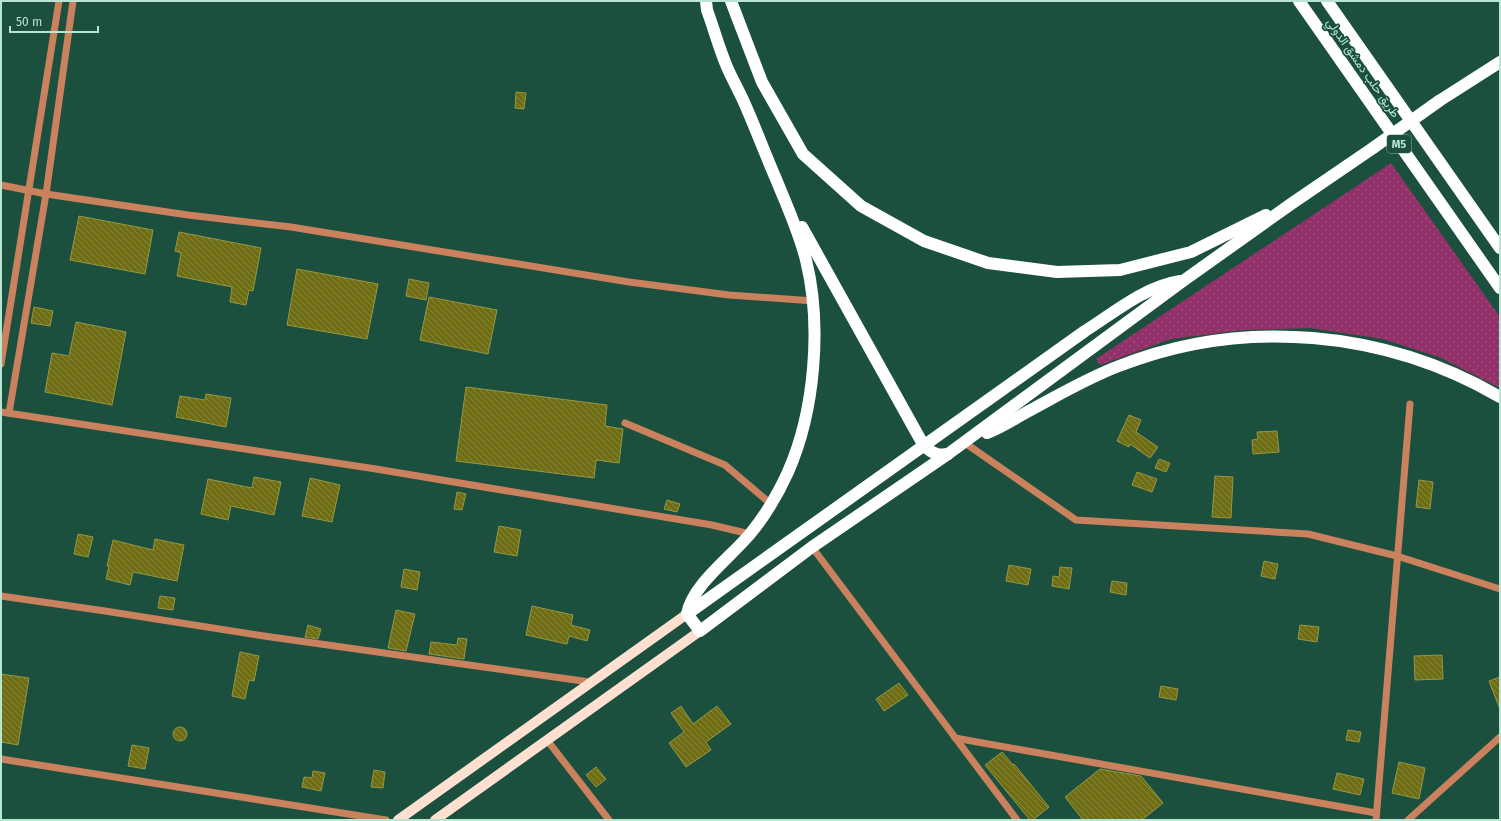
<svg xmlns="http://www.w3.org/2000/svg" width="1501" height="821" font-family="'Fira Sans',Vazirmatn,sans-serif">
<defs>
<pattern id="grass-dots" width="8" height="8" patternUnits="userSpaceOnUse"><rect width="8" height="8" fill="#923169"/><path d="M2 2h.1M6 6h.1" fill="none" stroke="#9f4f7e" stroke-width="1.8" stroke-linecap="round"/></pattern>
<pattern id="building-back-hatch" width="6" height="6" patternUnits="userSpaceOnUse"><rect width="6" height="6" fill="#6f6d14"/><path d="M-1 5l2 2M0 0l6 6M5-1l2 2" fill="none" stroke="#888940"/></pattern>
</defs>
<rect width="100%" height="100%" fill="#1b4f3e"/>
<path fill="url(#grass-dots)" d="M1391,163L1500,317V388L1441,358L1383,339L1310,328L1243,330L1171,339L1100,365L1096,359Z"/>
<g fill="url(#building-back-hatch)" stroke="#979745">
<path d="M516,92L526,93L524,109L515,108Z"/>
<path d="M79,216L153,230L145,274L70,260Z"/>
<path d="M179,232L261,248L253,291L249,290L246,305L230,302L232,287L177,276L181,253L175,251Z"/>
<path d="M297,269L378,284L367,339L287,325Z"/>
<path d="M409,279L429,283L426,300L406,296Z"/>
<path d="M429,297L497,310L488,354L420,340Z"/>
<path d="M34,307L53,311L50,326L31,323Z"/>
<path d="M76,322L126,332L112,405L45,392L52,353L69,356Z"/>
<path d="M466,387L607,405L605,426L623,429L619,463L596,460L594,478L456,461Z"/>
<path d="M206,394L231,398L226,427L176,417L180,396L205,400Z"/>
<path d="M1129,415L1141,420L1136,432L1158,447L1150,458L1130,444L1129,447L1117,441Z"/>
<path d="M1277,431L1279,452L1253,454L1252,440L1258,439L1257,432Z"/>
<path d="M1159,459L1170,463L1166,472L1155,468Z"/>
<path d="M1137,472L1157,479L1152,492L1132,485Z"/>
<path d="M1215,476L1233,477L1231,518L1212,517Z"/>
<path d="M254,477L281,482L274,515L231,506L228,520L201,514L208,479L252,488Z"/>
<path d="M310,478L340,485L332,522L302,516Z"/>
<path d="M1419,480L1433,482L1430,509L1416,507Z"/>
<path d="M457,492L466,494L462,510L454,509Z"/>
<path d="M667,500L680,504L677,512L664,509Z"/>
<path d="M499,526L521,530L517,556L494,552Z"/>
<path d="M78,534L93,537L88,557L74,554Z"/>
<path d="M155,539L184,545L177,581L133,572L130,585L106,579L109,566H107L113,540L153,550Z"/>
<path d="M1264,561L1278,564L1275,579L1261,576Z"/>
<path d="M1009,565L1031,569L1028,585L1006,581Z"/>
<path d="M1060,567L1072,568L1069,589L1052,586L1053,576L1059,577Z"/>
<path d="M404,569L420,572L417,590L401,587Z"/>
<path d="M1112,581L1127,583L1126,595L1110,592Z"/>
<path d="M160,596L175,598L173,610L158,608Z"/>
<path d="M532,606L573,615L571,625L590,630L587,641L569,636L567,644L526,635Z"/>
<path d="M396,610L415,614L406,651L388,648Z"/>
<path d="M308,625L321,629L318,639L305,637Z"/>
<path d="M1300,625L1319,627L1317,642L1298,639Z"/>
<path d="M458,638L467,639L464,659L429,654L431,642L457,645Z"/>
<path d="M240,652L259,656L254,681L249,680L245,699L232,696Z"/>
<path d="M1442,655L1443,679L1415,680L1414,656Z"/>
<path d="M1,674L29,678L18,745L1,742Z"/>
<path d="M1500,677V707H1499L1489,681Z"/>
<path d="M899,683L908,695L884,711L876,699Z"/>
<path d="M1161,686L1178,689L1176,700L1159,697Z"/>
<path d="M681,706L693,724L717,706L731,724L706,742L711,750L686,767L669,743L684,732L671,713Z"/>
<circle cx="180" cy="734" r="7"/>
<path d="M1348,730L1361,732L1359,742L1346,740Z"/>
<path d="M132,745L149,748L145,769L128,766Z"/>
<path d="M1002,752L1013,765L1014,764L1049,807L1033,820H1030L985,765Z"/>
<path d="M1399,762L1425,768L1419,799L1392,793Z"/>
<path d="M596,767L606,779L596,787L586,775Z"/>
<path d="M1100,769L1141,776L1163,803L1142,820H1083L1065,797Z"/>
<path d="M374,770L385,772L383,788L371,787Z"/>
<path d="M313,771L325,773L321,791L302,787L304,777L312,778Z"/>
<path d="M1337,773L1364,779L1360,795L1333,789Z"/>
</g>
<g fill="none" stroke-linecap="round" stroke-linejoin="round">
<g stroke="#c9825d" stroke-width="7">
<path d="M1,185L46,194L188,215L291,227L629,282L729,295L814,301"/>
<path d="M1,364L59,1"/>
<path d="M1,412L376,469L712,525L750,534"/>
<path d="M9,413L46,194L73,1"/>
<path d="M625,423L725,465L771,504"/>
<path d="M965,443L1076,520L1308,534L1397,556L1500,589"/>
<path d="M812,547L1017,820"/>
<path d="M1,596L105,611L264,636L590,682"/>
<path d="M955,738L1376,813"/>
<path d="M547,740L609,820"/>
<path d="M1,759L386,820"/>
<path d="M1376,820L1410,404"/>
<path d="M1408,820L1500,737"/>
</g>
<g stroke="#fee0d1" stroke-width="10">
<path d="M398,820L687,614"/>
<path d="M435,820L700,631"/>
</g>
<g stroke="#fff" stroke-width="12">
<path d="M706,1L707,10C714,29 719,48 727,67C733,81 741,94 747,109C757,132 766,156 776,179C787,206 799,232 806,260C822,325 815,411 788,472C778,494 765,516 750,534C730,558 693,584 687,614L700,631L812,547L948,454L1183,281L1291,204L1373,148"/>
<path d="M731,1L762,82L803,154L861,206L924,241L988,263L1057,272L1120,270L1191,252L1266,215"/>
<path d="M1299,1L1500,288"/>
<path d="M1327,1L1500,248"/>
<path d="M1439,101L1500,62"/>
<path d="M802,227L924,446C932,453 938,456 948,454"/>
<path d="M987,433C1001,428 1014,419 1027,412C1057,396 1087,378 1119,366C1243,317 1385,330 1500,397"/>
<path d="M687,614L1085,331C1115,312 1144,287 1180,281"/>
</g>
<path stroke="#fff" stroke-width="12" d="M1373,148L1439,101"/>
</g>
<g text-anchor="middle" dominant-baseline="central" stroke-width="3.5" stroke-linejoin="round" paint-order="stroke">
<rect fill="#1b4f3e" stroke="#8ab8a6" stroke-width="1" x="1387" y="135" width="24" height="18" rx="3"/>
<g font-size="11" font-weight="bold" fill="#b9e5d3">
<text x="1399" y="144">M5</text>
</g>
<g font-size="12" fill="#b9e5d3" stroke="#1b4f3e">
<text transform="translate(1363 68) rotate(55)">طريق حلب دمشق الدولي</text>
</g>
</g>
<rect width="1501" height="821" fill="none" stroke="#b9e5d3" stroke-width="4"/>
<path d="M10 26v6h88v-6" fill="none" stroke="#b9e5d3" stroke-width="2"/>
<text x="16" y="26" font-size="12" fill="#b9e5d3" stroke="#1b4f3e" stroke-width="3" paint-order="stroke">50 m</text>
</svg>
